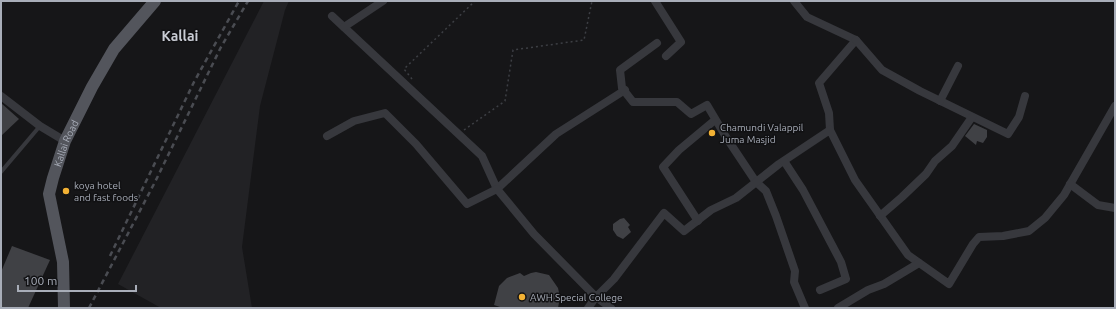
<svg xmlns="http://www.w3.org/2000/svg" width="1116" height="309" font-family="Ubuntu,sans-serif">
<rect width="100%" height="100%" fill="#161618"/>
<path fill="#222225" d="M264,1H289L285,10L260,106L242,247L252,308H161L118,284Z"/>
<g fill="#404145">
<path d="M1,103L19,119L1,136Z"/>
<path d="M974,124L987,130V137L983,143L977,141L976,145L965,136Z"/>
<path d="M624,218L630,225L628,227L631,232L623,239L617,236L613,230V224L620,219Z"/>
<path d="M12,246L50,260L28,308H1V272Z"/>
<path d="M536,272L549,275L558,288L560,297L558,308H503L494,305L499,286L507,278L520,273L524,276L531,273Z"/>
</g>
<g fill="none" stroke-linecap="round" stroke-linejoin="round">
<g stroke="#3d3f44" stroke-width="1.5" stroke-dasharray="2 3" stroke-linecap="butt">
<path d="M412,79L404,69L475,1"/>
<path d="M464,130L505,101L513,50L584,40L592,1"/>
</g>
<path stroke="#37383d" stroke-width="4" d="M1,172L40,126"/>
<g stroke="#37383d" stroke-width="8">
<path d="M655,1L681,42L666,56"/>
<path d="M794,1L807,17L856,40L819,83L829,113L830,130"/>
<path d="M332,16L482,156L497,189L556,134L625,90"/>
<path d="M344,27L383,1"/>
<path d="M856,40L882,70L920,91L1008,134L1019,117L1025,96"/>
<path d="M657,43L620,70L622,88L633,102H677L691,114L707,105L726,137L756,182L766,191L776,216L795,271L794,282L805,308"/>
<path d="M1,96L40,126L65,141"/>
<path d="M940,101L958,66"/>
<path d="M327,136L354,121L385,113L416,144L467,204L497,189L534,234L596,297L614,279L664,213L684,231L711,210L736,198L779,164L830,130L855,180L908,255L949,284L973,244L979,237L1003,236L1029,231L1045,218L1064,195L1115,106"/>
<path d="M784,161L803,190L841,262L846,279L820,290"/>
<path d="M1070,184L1098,205L1115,208"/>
<path d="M880,216L902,197L926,174L935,161L952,146L972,117"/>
<path d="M698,221L663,167L679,150L715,120"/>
<path d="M588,308L596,297L611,308"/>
<path d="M838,308L868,290L884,284L919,263"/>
</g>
<path stroke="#53555c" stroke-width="12" id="s1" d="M64,308L63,262L49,194L53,178L65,141L92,87L114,49L155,1"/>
<g stroke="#4a4c52" stroke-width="2.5" stroke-dasharray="5 4" stroke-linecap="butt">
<path d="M110,256L194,82L239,1"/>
<path d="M89,308L155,182L221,47L248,1"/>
</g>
</g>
<g fill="#f2b134" stroke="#111113" stroke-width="1.5">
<circle cx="712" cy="133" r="4"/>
<circle cx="66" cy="191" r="4"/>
<circle cx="522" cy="297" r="4"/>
</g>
<g text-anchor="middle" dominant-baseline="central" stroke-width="3" stroke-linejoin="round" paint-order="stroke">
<g font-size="10" fill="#a8adb8" stroke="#111113" text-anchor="start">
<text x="720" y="127">Chamundi Valappil<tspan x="720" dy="12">Juma Masjid</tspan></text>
<text x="74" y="185">koya hotel<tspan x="74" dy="12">and fast foods</tspan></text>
<text x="530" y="297">AWH Special College</text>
</g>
<g font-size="10" fill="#a8adb8" stroke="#111113">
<text stroke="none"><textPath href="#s1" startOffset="169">Kallai Road</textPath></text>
</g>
<g font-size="14" font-weight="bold" fill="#c9ccd4" stroke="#111113">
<text x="180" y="36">Kallai</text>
</g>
</g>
<rect width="1116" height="309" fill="none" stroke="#a8adb8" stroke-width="4"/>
<path d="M18 285v6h118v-6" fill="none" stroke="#a8adb8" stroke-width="2"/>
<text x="24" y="285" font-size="12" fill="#a8adb8" stroke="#111113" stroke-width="3" paint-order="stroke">100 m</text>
</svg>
